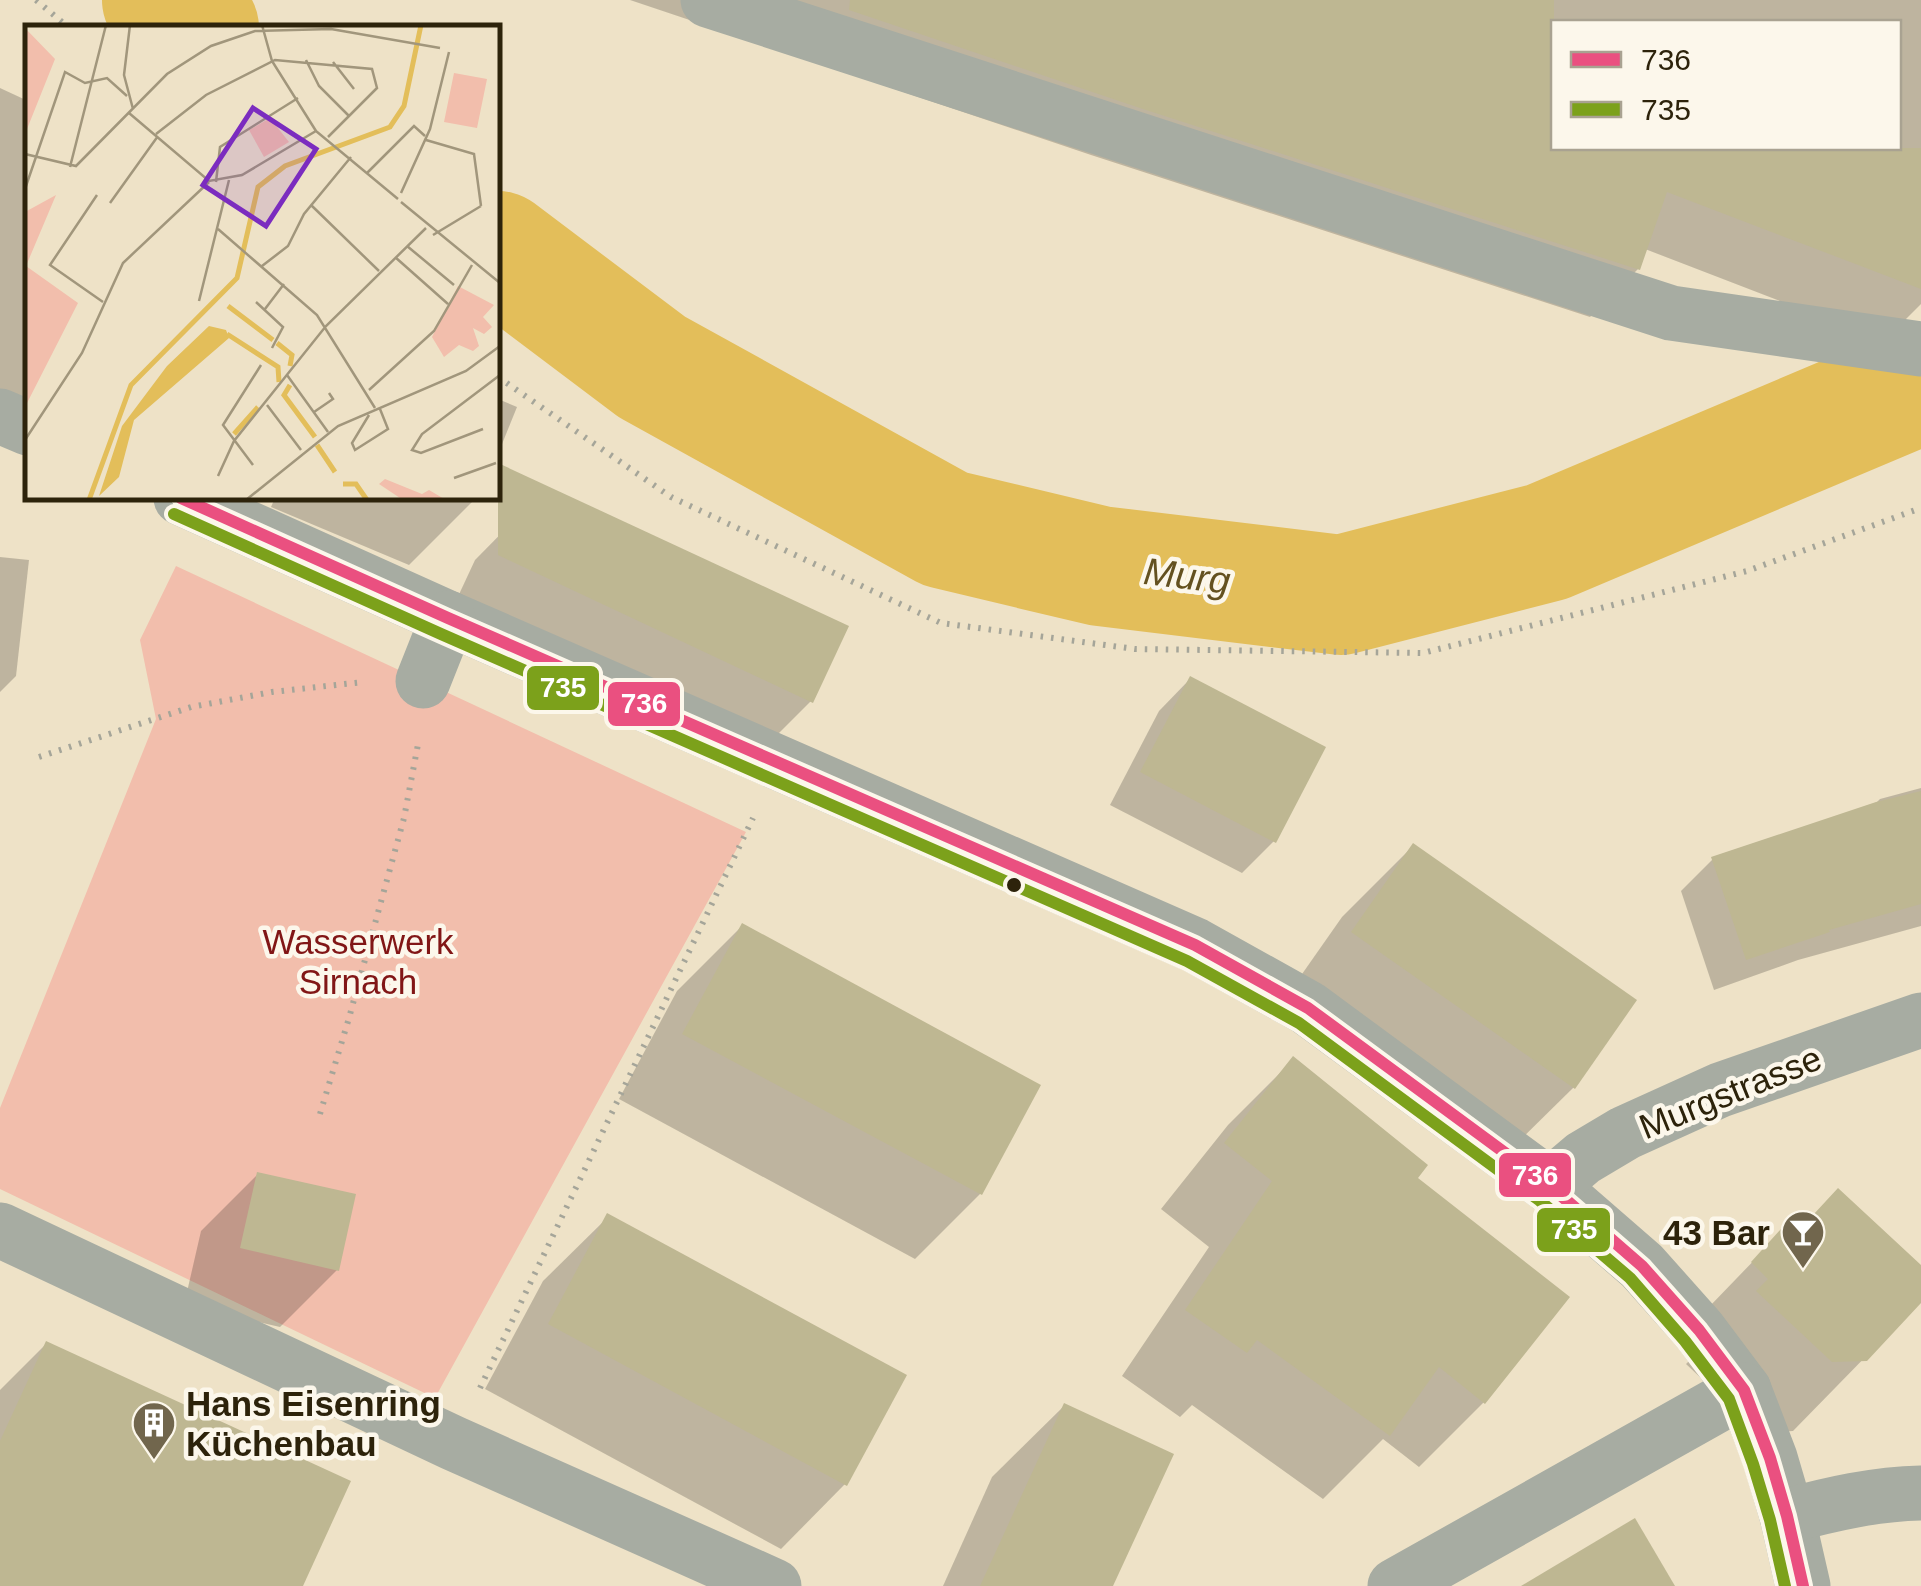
<svg xmlns="http://www.w3.org/2000/svg" width="1921" height="1586" font-family="Arial,sans-serif">
<rect width="100%" height="100%" fill="#eee2c7"/>
<path fill="#f2beac" d="M176,566L746,832L435,1398L0,1189V1108L156,719L140,640Z"/>
<g fill="#0003" fill-rule="evenodd">
<path d="M630,0H1921V304L1884,341L1645,249L1638,269L1590,317L1091,155ZM1554,22H1898V148H1554Z"/>
<path d="M0,88L28,101V412L0,400Z"/>
<path d="M498,399L517,407L498,454Z"/>
<path d="M546,488L811,701L739,773L441,633L475,560Z"/>
<path d="M275,498H476L409,565L271,507Z"/>
<path d="M0,557L29,560L16,676L0,692Z"/>
<path d="M1190,679L1274,841L1242,873L1110,805L1159,711Z"/>
<path d="M1921,788V926L1798,960L1714,990L1681,891L1713,859L1872,807L1880,799Z"/>
<path d="M1413,846L1634,1000L1573,1088L1501,1159L1281,1004L1342,917Z"/>
<path d="M742,926L1038,1086L980,1194L915,1259L619,1099L677,991Z"/>
<path d="M1293,1060L1414,1178L1484,1402L1419,1467L1383,1439L1323,1499L1192,1405L1180,1417L1122,1376L1209,1247L1161,1209L1228,1125Z"/>
<path d="M258,1174L337,1270L280,1327L184,1305L201,1231Z"/>
<path d="M608,1217L845,1484L781,1549L485,1389L543,1281Z"/>
<path d="M1791,1222L1800,1230L1921,1269V1300L1793,1431L1759,1433L1686,1364L1698,1352L1681,1336Z"/>
<path d="M46,1344L300,1586H0V1390Z"/>
<path d="M1064,1406L1110,1586H943L992,1477Z"/>
</g>
<g fill="none" stroke-linecap="round" stroke-linejoin="round">
<g stroke="#e3be5a" stroke-width="120">
<path d="M162,0L199,28"/>
<path d="M498,251L652,367L945,529L1100,566L1341,595L1547,542L1921,384"/>
</g>
</g>
<g fill="#beb792">
<path d="M850,0H1554V148H1921V289L1667,192L1640,270L1140,108L849,10Z"/>
<path d="M498,463L849,626L813,703L498,555Z"/>
<path d="M1190,676L1326,747L1276,843L1140,772Z"/>
<path d="M1921,791V904L1829,930L1830,932L1746,960L1711,857L1876,802Z"/>
<path d="M1413,843L1637,1000L1575,1089L1351,932Z"/>
<path d="M742,923L1041,1085L982,1195L682,1034Z"/>
<path d="M1293,1056L1428,1165L1418,1178L1570,1297L1485,1404L1439,1367L1390,1436L1257,1340L1247,1353L1185,1310L1272,1181L1224,1143Z"/>
<path d="M257,1172L356,1194L339,1271L240,1248Z"/>
<path d="M1838,1188L1921,1265V1303L1867,1361L1832,1362L1756,1291L1768,1279L1751,1262L1791,1218L1801,1228Z"/>
<path d="M607,1213L907,1375L847,1486L548,1324Z"/>
<path d="M46,1341L351,1481L303,1586H0V1441Z"/>
<path d="M1064,1403L1174,1454L1113,1586H980Z"/>
<path d="M1635,1518L1675,1586H1521Z"/>
</g>
<g fill="none" stroke-linecap="round" stroke-linejoin="round">
<g stroke="#a5a599" stroke-width="6" stroke-dasharray="2.5 8" stroke-linecap="butt">
<path d="M36,0L69,28"/>
<path d="M498,377L671,497L941,623L1135,649L1423,653L1747,571L1921,508"/>
<path d="M39,757L191,707L272,692L363,682"/>
<path d="M320,1114L349,1018L404,818L419,739"/>
<path d="M480,1388L753,818"/>
</g>
<g stroke="#a7aca2" stroke-width="55">
<path d="M708,0L1671,313L1921,349"/>
<path d="M0,416L28,428"/>
<path d="M181,498L448,618L1195,945L1308,1008L1550,1186L1642,1266L1699,1330L1744,1390L1770,1458L1787,1516L1803,1586"/>
<path d="M423,681L448,618"/>
<path d="M1550,1186L1583,1158L1625,1133L1720,1090L1921,1020"/>
<path d="M0,1230L453,1443L774,1586"/>
<path d="M1787,1516C1831,1504 1875,1494 1921,1493"/>
<path d="M1395,1586L1744,1390"/>
</g>
<g stroke="#fcf7eb" stroke-width="20">
<path id="bus-1" d="M181,498L448,618L1195,945L1308,1008L1550,1186L1642,1266L1699,1330L1744,1390L1770,1458L1787,1516L1803,1586"/>
</g>
<g stroke="#fcf7eb" stroke-width="20">
<path id="bus-2" d="M174,514L441,634L1187,961L1299,1023L1539,1200L1630,1278L1685,1341L1729,1399L1753,1464L1770,1520L1785,1586"/>
</g>
<use href="#bus-1" stroke="#ea5080" stroke-width="12"/>
<use href="#bus-2" stroke="#7ca11b" stroke-width="12"/>
</g>
<defs>
<g id="bar-pin" transform="scale(2.25)"><path d="M0 17L-7.5 6A9.5 9.5 0 1 1 7.5 6Z" fill="#71664d" stroke="#fcf7eb"/><path d="M-6-5H6L.8 .8V4.5H3.5V6h-7V4.5H-.8V.8Z" fill="#fff"/></g>
<g id="building-pin" transform="scale(2.25)"><path d="M0 17L-7.5 6A9.5 9.5 0 1 1 7.5 6Z" fill="#71664d" stroke="#fcf7eb"/><path d="M-4-6H4V6H1V3H-1V6H-4ZM-2.5-4.3h1.7v1.8h-1.7ZM.8-4.3h1.7v1.8H.8ZM-2.5-1h1.7V.8h-1.7ZM.8-1h1.7V.8H.8Z" fill="#fff"/></g>
</defs>
<g fill-rule="evenodd">
<use href="#bar-pin" x="1803" y="1232"/>
<use href="#building-pin" x="154" y="1423"/>
</g>
<circle fill="#2d230b" stroke="#fcf7eb" stroke-width="4" cx="1014" cy="885" r="9"/>
<g text-anchor="middle" dominant-baseline="central" stroke-width="9" stroke-linejoin="round" paint-order="stroke">
<g font-size="35" fill="#811616" stroke="#fcf7eb">
<text x="358" y="941">Wasserwerk<tspan x="358" dy="40">Sirnach</tspan></text>
</g>
<g font-size="35" fill="#2d230b" stroke="#fcf7eb">
<text transform="translate(1730 1092) rotate(-22)">Murgstrasse</text>
</g>
<g font-size="35" font-weight="bold" fill="#2d230b" stroke="#fcf7eb" text-anchor="end">
<text x="1770" y="1232">43 Bar</text>
<text x="186" y="1403" text-anchor="start">Hans Eisenring<tspan x="186" dy="40">Küchenbau</tspan></text>
</g>
<g font-size="38" font-style="italic" fill="#645120" stroke="#fcf7eb">
<text transform="translate(1187 576) rotate(7)">Murg</text>
</g>
</g>
<g transform="translate(25 25)">
<rect width="475" height="475" fill="#eee2c7"/>
<path d="M0,3L30,34L0,109ZM429,48L462,54L452,103L419,97ZM245,93L264,117L239,132L224,105ZM31,170L1,241L53,278L0,382V187ZM433,261L469,280L458,292L467,302L459,309L448,303L454,321L448,326L434,320L419,332L407,312ZM360,454L397,469L404,465L421,475H378L354,459Z" fill="#f2beac"/>
<path d="M184,301L201,305L204,313L109,395L94,452L74,471L97,401L142,341Z" fill="#e3be5a"/>
<path fill="none" stroke="#e3be5a" stroke-width="5" d="M203,281L248,315M202,309L253,342L254,357M252,318L267,330L265,341M265,360L259,370L290,412M209,409L233,382M292,420L310,447M318,459H331L342,475M64,475L106,360L212,253L233,162L260,141L365,102L379,81L396,0"/>
<path fill="none" stroke="#a1967c" stroke-width="2.5" d="M105,0L99,50L108,84M237,0L247,36L291,106M281,35L294,61L324,91M308,37L329,64M104,88L184,156L217,150L291,106L373,174M131,109L181,70L250,35L347,44L352,63L303,112M401,115L449,129L456,181M0,129L51,141L142,49L186,21L230,6L306,4L415,23M45,142L81,0M342,148L389,101L400,111M191,157L195,122L273,73M0,164L40,47L60,58L82,53L102,71M376,168L405,104L424,27M72,170L25,240L78,277M376,177L475,258M85,178L133,111M286,180L354,246M193,204L292,290L350,383M408,210L456,181M382,221L429,260M370,232L423,279M237,241L263,221L279,189L326,132M174,276L204,155M231,277L258,302L247,323M240,284L259,259M262,350L303,407M344,365L409,306L447,240M242,380L276,425M289,387L308,374L304,368M344,390L327,418L330,425L363,404L355,384M458,404L396,428L387,425L397,409L475,350M0,415L57,328L98,238L184,157M228,440L198,400L236,340M193,451L209,416L301,301L401,203M429,453L471,438M221,475L313,401L441,346L475,321"/>
<path fill="#7b2cbf" fill-opacity="0.15" stroke="#7b2cbf" stroke-width="5" d="M228,83L291,124L241,201L178,160Z"/>
<rect width="475" height="475" fill="none" stroke="#2d230b" stroke-width="5"/>
</g>
<g stroke="#fcf7eb" stroke-width="4">
<rect x="525" y="664" width="76" height="48" rx="10" fill="#7ca11b"/>
<rect x="606" y="680" width="76" height="48" rx="10" fill="#ea5080"/>
<rect x="1497" y="1151" width="76" height="48" rx="10" fill="#ea5080"/>
<rect x="1535" y="1206" width="77" height="48" rx="10" fill="#7ca11b"/>
</g>
<g font-size="28" text-anchor="middle" font-weight="bold" fill="#fff">
<text x="563" y="697">735</text>
<text x="644" y="713">736</text>
<text x="1535" y="1185">736</text>
<text x="1574" y="1239">735</text>
</g>
<rect x="1551" y="20" width="350" height="130" fill="#fcf7eb" stroke="#a9a291" stroke-width="2.5"/>
<rect x="1571" y="52" width="50" height="15" fill="#ea5080" stroke="#a9a291" stroke-width="2.5"/>
<text x="1641" y="70" font-size="30" fill="#2d230b">736</text>
<rect x="1571" y="102" width="50" height="15" fill="#7ca11b" stroke="#a9a291" stroke-width="2.5"/>
<text x="1641" y="120" font-size="30" fill="#2d230b">735</text>
</svg>
